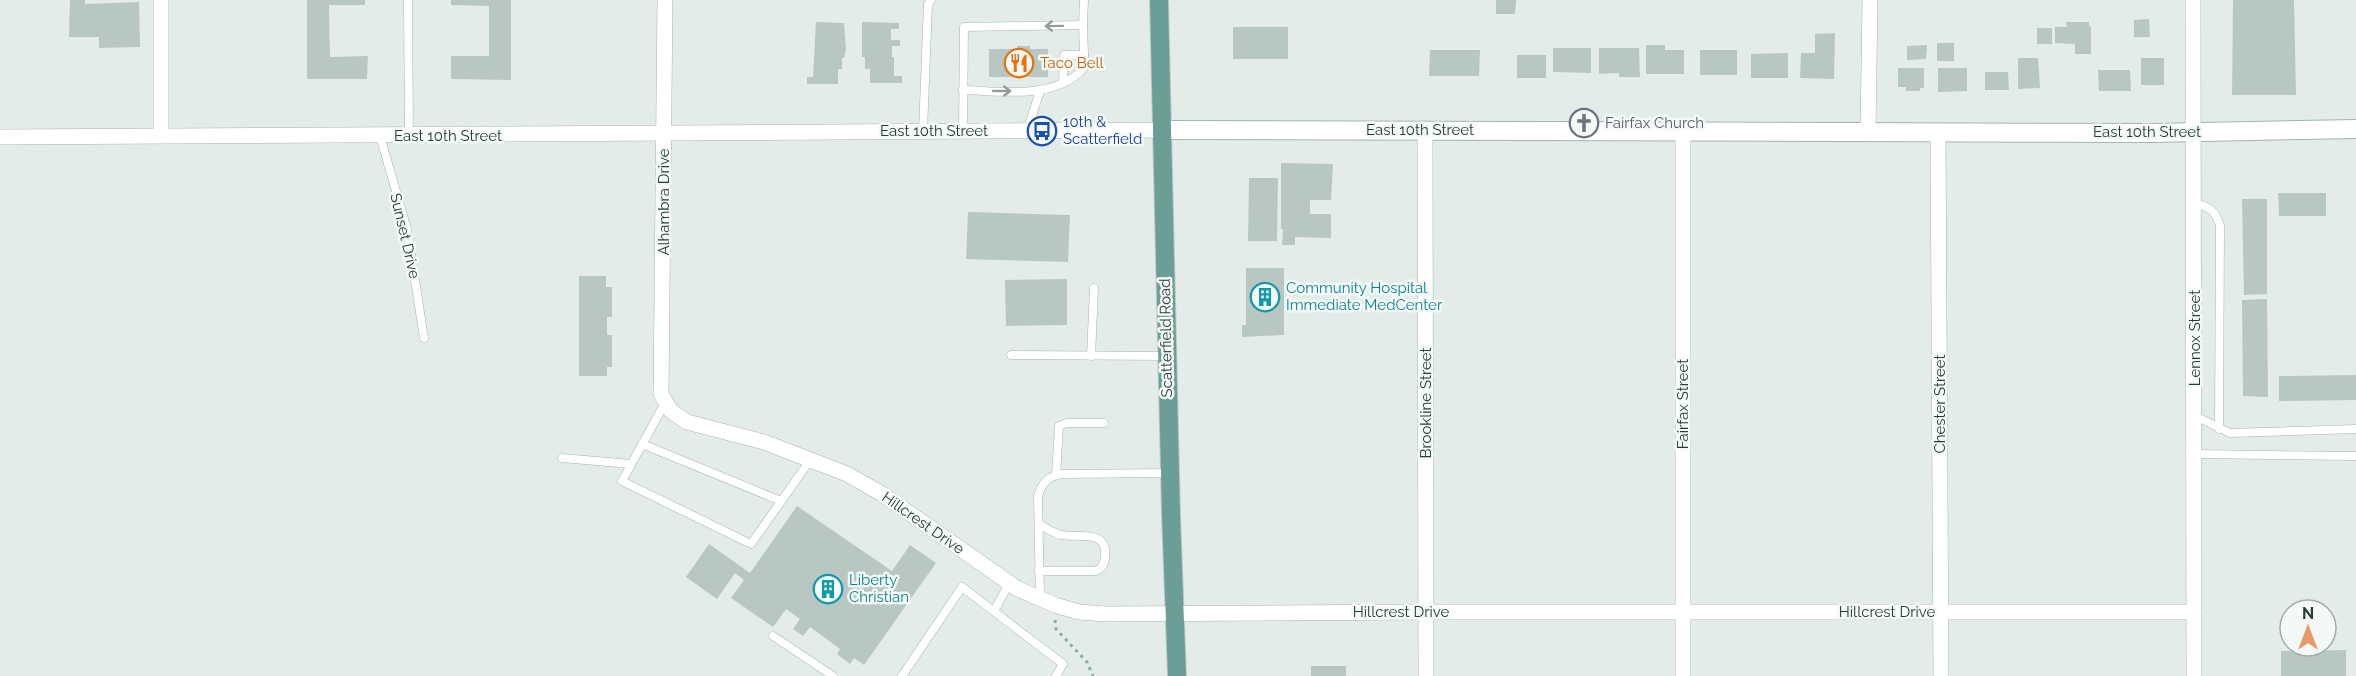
<svg xmlns="http://www.w3.org/2000/svg" width="2356" height="676" font-family="Raleway,sans-serif">
<rect width="100%" height="100%" fill="#e4ecea"/>
<g fill="#b9c7c3">
<path d="M70,0H85V4L139,2L140,47L99,48V37H69Z"/>
<path d="M307,0H365V5H329L330,57L368,56L367,79H307Z"/>
<path d="M451,0H511V80L451,79V56H489V6L451,5Z"/>
<path d="M1496,0H1516L1515,14H1496Z"/>
<path d="M2233,0H2294L2296,95H2232Z"/>
<path d="M2149,19L2150,37H2134V20Z"/>
<path d="M816,22L844,23L846,50L844,58H842V69H838V84H807V77H813Z"/>
<path d="M862,22L899,23V29H891V40H900V46H892V57H894V76H902V83H870V69H865V57H862Z"/>
<path d="M2066,22H2089V26L2091,27V54H2075V44L2055,43V27H2067Z"/>
<rect x="1233" y="27" width="55" height="32"/>
<rect x="2037" y="28" width="15" height="16"/>
<path d="M1835,33L1834,79L1800,78L1801,53H1815V34Z"/>
<rect x="1937" y="43" width="17" height="18"/>
<path d="M1646,45H1665V50H1684V74H1646Z"/>
<path d="M1927,45L1926,59L1907,60V46Z"/>
<path d="M1017,46H1030V49H1048V77H989V49H1017Z"/>
<path d="M1553,48H1591V73L1553,72Z"/>
<path d="M1599,48H1639L1640,77H1619V73L1599,74Z"/>
<path d="M1430,50H1480L1479,76H1429Z"/>
<rect x="1700" y="50" width="37" height="25"/>
<path d="M1788,53V78H1751V54Z"/>
<rect x="1517" y="55" width="29" height="23"/>
<path d="M2018,58H2038L2040,88L2018,89Z"/>
<rect x="2141" y="58" width="23" height="27"/>
<path d="M1898,68H1924V88H1920V91H1906V87H1898Z"/>
<path d="M1938,68H1967V91L1938,92Z"/>
<path d="M2098,70H2130L2131,91H2099Z"/>
<path d="M1985,72H2008L2009,90H1985Z"/>
<path d="M1281,163L1333,164L1331,200H1310V214H1331V238L1295,237V245H1282L1283,229H1281Z"/>
<path d="M1249,178H1278L1277,241H1248Z"/>
<path d="M2278,193H2326V216H2279Z"/>
<path d="M2242,199H2267V294L2244,295Z"/>
<path d="M968,212L1070,215L1068,262L966,259Z"/>
<path d="M1246,268H1284V335L1242,337V325H1246Z"/>
<path d="M579,276H606V287H612V317H607V335H612V367H607V376H579Z"/>
<path d="M1067,279V325L1006,326L1005,280Z"/>
<path d="M2267,299L2268,397L2243,396L2242,300Z"/>
<path d="M2356,375V400L2279,401V376Z"/>
<path d="M797,506L892,571L910,545L936,563L864,665L854,658L850,664L837,654L840,649L810,627L803,636L793,629L800,619L786,609L773,627L731,598L744,580L735,573L717,599L686,577L709,544L750,573Z"/>
<path d="M2346,650V676H2281V651Z"/>
<rect x="1311" y="666" width="35" height="10"/>
</g>
<g fill="none" stroke-linecap="round" stroke-linejoin="round">
<g stroke="#a7b4b1" stroke-width="9">
<g id="lane">
<path d="M408,0L409,136"/>
<path d="M1083,25L1084,0"/>
<path d="M963,90C1002,91 1054,100 1083,69L1084,55H1064L1063,83"/>
<path d="M923,131L928,4L931,0"/>
<path d="M963,131L964,27L1083,25L1084,55"/>
<path d="M1027,131L1040,91"/>
<path d="M380,136L407,229L424,338"/>
<path d="M2194,204C2209,206 2216,211 2220,226L2219,429"/>
<path d="M1011,355L1167,356"/>
<path d="M1091,356L1094,288"/>
<path d="M665,403L622,481L751,544L811,459"/>
<path d="M2195,416L2230,433L2356,429"/>
<path d="M642,444L781,501"/>
<path d="M2195,454L2356,456"/>
<path d="M562,458L631,464"/>
<path d="M1056,475L1059,426L1067,423H1104"/>
<path d="M1039,524C1046,528 1053,533 1061,535C1077,538 1108,529 1105,556C1105,563 1103,568 1096,571H1039"/>
<path d="M1040,598L1038,496C1042,482 1049,476 1062,474L1170,473"/>
<path d="M994,611L1009,584"/>
<path d="M773,636L833,676"/>
<path d="M902,676L962,587L1063,664L1056,676"/>
</g>
</g>
<g stroke="#a7b4b1" stroke-width="16">
<g id="street">
<path d="M161,0V135"/>
<path d="M665,0L661,394L671,411L687,422L764,442L847,474L882,494L1018,589L1055,605L1079,612L1106,614L1426,612H2194"/>
<path d="M2193,0L2194,676"/>
<path d="M1425,130L1426,676"/>
<path d="M1868,132L1870,0"/>
<path d="M1938,132L1941,676"/>
<path d="M0,137L1161,130"/>
<path d="M1683,676V132"/>
</g>
</g>
<g stroke="#a0b4b0" stroke-width="20">
<path id="secondary" d="M1161,130L2152,133L2356,129"/>
</g>
<g stroke="#c2c8c8" stroke-width="20">
<path id="primary" d="M1159,0L1171,515L1177,676"/>
</g>
<path stroke="#87ada7" stroke-width="3" stroke-dasharray="3 4.5" stroke-linecap="butt" d="M1055,620L1056,629L1087,662L1093,676"/>
<use href="#lane" stroke="#fff" stroke-width="8"/>
<use href="#street" stroke="#fff" stroke-width="15"/>
<use href="#secondary" stroke="#fff" stroke-width="18"/>
<use href="#primary" stroke="#6c9e98" stroke-width="18"/>
</g>
<defs><path id="oneway-shaft" d="M-6 0H5M1.5-3L5.5 0L1.5 3" fill="none" stroke-width="1.6" stroke-linecap="round" stroke-linejoin="round" transform="scale(1.5)"/></defs>
<g stroke="#929e9c">
<use href="#oneway-shaft" transform="translate(1054 26) rotate(179)"/>
<use href="#oneway-shaft" transform="translate(1002 91)"/>
</g>
<defs>
<g id="restaurant-ring" transform="scale(1.5)"><circle r="9.5" fill="#f4f9f7" stroke="#e8710a" stroke-width="1.5"/><path d="M-5-6h1v4h1v-4h1v4h1v-4h1v5L-1.5 .5V6h-2V.5L-5-1ZM5-6V6H3V1.5H1.5Q1.5-4 5-6Z" fill="#e8710a"/></g>
<g id="church-ring" transform="scale(1.5)"><circle r="9.5" fill="#f4f9f7" stroke="#6b7280" stroke-width="1.5"/><path d="M-1.2-6h2.4v3.5h3.3v2.4h-3.3V6h-2.4V-.1h-3.3v-2.4h3.3Z" fill="#6b7280"/></g>
<g id="bus-ring" transform="scale(1.5)"><circle r="9.5" fill="#f4f9f7" stroke="#1a4fb4" stroke-width="1.5"/><path d="M-5-6H5V4H4V6H2V4H-2V6H-4V4H-5ZM-3.5-4V0h7V-4ZM-3.5 1.2v1.5H-2V1.2ZM2 1.2v1.5H3.5V1.2Z" fill="#1a4fb4"/></g>
<g id="building-ring" transform="scale(1.5)"><circle r="9.5" fill="#f4f9f7" stroke="#0f9aa8" stroke-width="1.5"/><path d="M-4-6H4V6H1V3H-1V6H-4ZM-2.5-4.3h1.7v1.8h-1.7ZM.8-4.3h1.7v1.8H.8ZM-2.5-1h1.7V.8h-1.7ZM.8-1h1.7V.8H.8Z" fill="#0f9aa8"/></g>
</defs>
<g fill-rule="evenodd">
<use href="#restaurant-ring" x="1019" y="63"/>
<use href="#church-ring" x="1584" y="123"/>
<use href="#bus-ring" x="1042" y="131"/>
<use href="#building-ring" x="1265" y="297"/>
<use href="#building-ring" x="828" y="589"/>
</g>
<g text-anchor="middle" dominant-baseline="central" stroke-width="5" stroke-linejoin="round" paint-order="stroke">
<g font-size="15" fill="#c56008" stroke="#f4f9f7" text-anchor="start">
<text x="1040" y="63">Taco Bell</text>
</g>
<g font-size="15" fill="#164399" stroke="#f4f9f7" text-anchor="start">
<text x="1063" y="122">10th &amp;<tspan x="1063" dy="17">Scatterfield</tspan></text>
</g>
<g font-size="15" fill="#5b616d" stroke="#f4f9f7" text-anchor="start">
<text x="1605" y="123">Fairfax Church</text>
</g>
<g font-size="15" fill="#253c39" stroke="#f4f9f7">
<text x="1420" y="130">East 10th Street</text>
<text x="934" y="131">East 10th Street</text>
<text x="2147" y="132">East 10th Street</text>
<text x="448" y="136">East 10th Street</text>
<text transform="translate(664 202) rotate(-90)">Alhambra Drive</text>
<text transform="translate(405 236) rotate(77)">Sunset Drive</text>
<text transform="translate(1166 338) rotate(-91)">Scatterfield Road</text>
<text transform="translate(2195 338) rotate(-90)">Lennox Street</text>
<text transform="translate(1426 403) rotate(-90)">Brookline Street</text>
<text transform="translate(1683 404) rotate(-90)">Fairfax Street</text>
<text transform="translate(1940 404) rotate(-90)">Chester Street</text>
<text transform="translate(923 523) rotate(35)">Hillcrest Drive</text>
<text x="1401" y="612">Hillcrest Drive</text>
<text x="1887" y="612">Hillcrest Drive</text>
</g>
<g font-size="15" fill="#0d838f" stroke="#f4f9f7" text-anchor="start">
<text x="1286" y="288">Community Hospital<tspan x="1286" dy="17">Immediate MedCenter</tspan></text>
<text x="849" y="580">Liberty<tspan x="849" dy="17">Christian</tspan></text>
</g>
</g>
<g transform="translate(2308 628)"><circle r="28" fill="#f4f9f7" stroke="#a1adab" stroke-width="1.5"/>
<path d="M0-4.5L10 22L0 15L-10 22Z" fill="#e69a68"/>
<text y="-9" font-size="16" font-weight="bold" text-anchor="middle" fill="#253c39">N</text>
</g>
</svg>
